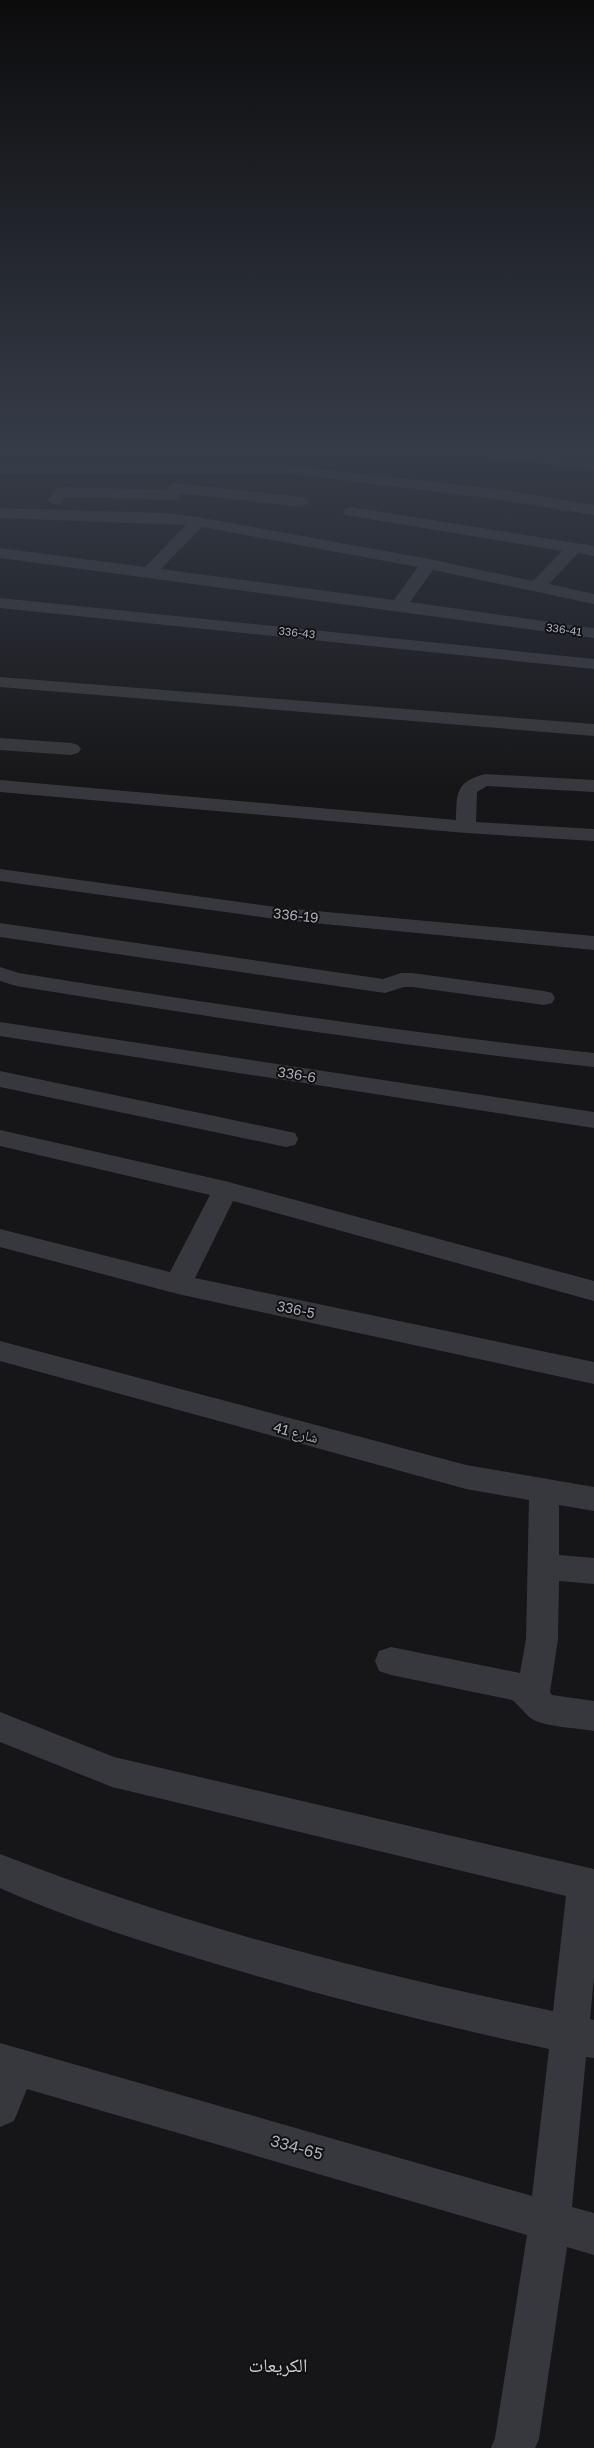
<svg xmlns="http://www.w3.org/2000/svg" width="594" height="2448" font-family="'Golos Text','Noto Naskh Arabic',sans-serif">
<rect width="100%" height="100%" fill="#161618"/>
<g fill="none" stroke-linecap="round" stroke-linejoin="round">
<g fill="#37383d" fill-rule="evenodd">
<path d="M436,446H473L594,462V470L443,450Z"/>
<path d="M0,465H284L496,489L594,505V515L496,499L284,473H0Z"/>
<path d="M175,483L302,497L310,502L302,507L178,493L180,495L177,498L172,500L66,497L61,503L56,505L48,500L56,489L61,487L169,490L167,488L170,485Z"/>
<path d="M351,507L594,546V556L578,553L549,584L594,594V604L433,570L410,602L592,628H594V638L0,558V548L145,567L186,525L0,518V508L164,513L198,517L429,559L533,581L562,551L345,515L343,512L345,509ZM202,527L418,567L394,600L161,569Z"/>
<path d="M0,598L594,659V669L0,608Z"/>
<path d="M0,677L594,724V736L0,687Z"/>
<path d="M0,738L71,743L78,745L81,749L78,753L71,755L0,750Z"/>
<path d="M485,774L594,780V792L487,786L477,792L476,822L594,829V841L466,833L0,792V780L456,820C457,793 455,782 485,774Z"/>
<path d="M0,869L283,908L594,936V950L283,920L0,881Z"/>
<path d="M0,923L383,979L401,973H412L544,991L552,993L555,998L552,1003L544,1005L412,987H404L385,993L0,937Z"/>
<path d="M0,967L19,973C211,1004 401,1032 594,1053V1067C400,1046 208,1017 16,986L0,981Z"/>
<path d="M0,1022L594,1112V1128L0,1036Z"/>
<path d="M0,1071L286,1131L295,1133L298,1139L295,1145L286,1147L0,1087Z"/>
<path d="M0,1130L225,1181L594,1281V1301L233,1201L195,1278L594,1362V1384L178,1294L0,1247V1229L170,1272L210,1195L0,1146Z"/>
<path d="M0,1341L466,1465L594,1487V1511L559,1505V1555L594,1558V1584L559,1581L558,1639L550,1692L552,1695L594,1701V1731C578,1728 545,1727 532,1719C525,1714 519,1705 512,1700L391,1675L379,1671L375,1661L379,1651L391,1647L520,1673L526,1639L529,1500L466,1489L0,1361Z"/>
<path d="M0,1712L114,1757L594,1869V1977L590,2019L594,2020V2058L586,2057L572,2207L594,2213V2255L567,2247L539,2439L535,2448H491L495,2438L527,2235L27,2089L14,2121L0,2127V2043L532,2196L549,2049C429,2023 310,1993 193,1957C128,1937 62,1916 0,1888V1854C179,1924 364,1972 553,2011L566,1896L112,1787L0,1742Z"/>
</g>
</g>
<linearGradient id="sky" x2="0" y2="1"><stop stop-color="#0c0c0d"/><stop offset="0.57" stop-color="#363c48"/><stop offset="1" stop-color="#363c48" stop-opacity="0"/></linearGradient>
<rect width="594" height="788" fill="url(#sky)"/>
<g text-anchor="middle" dominant-baseline="central" stroke-width="4" stroke-linejoin="round" paint-order="stroke">
<g font-size="11" fill="#a8adb8" stroke="#111113">
<text transform="translate(564 629) rotate(8)">336-41</text>
<text transform="translate(297 632) rotate(6)">336-43</text>
</g>
<g font-size="14" fill="#a8adb8" stroke="#111113">
<text transform="translate(296 915) rotate(6)">336-19</text>
<text transform="translate(297 1074) rotate(9)">336-6</text>
<text transform="translate(296 1309) rotate(12)">336-5</text>
<text transform="translate(296 1432) rotate(15)">شارع 41</text>
</g>
<g font-size="16" fill="#a8adb8" stroke="#111113">
<text transform="translate(297 2147) rotate(16)">334-65</text>
</g>
<g font-size="19" fill="#c9ccd4" stroke="#111113">
<text x="278" y="2364">الكريعات</text>
</g>
</g>
</svg>
